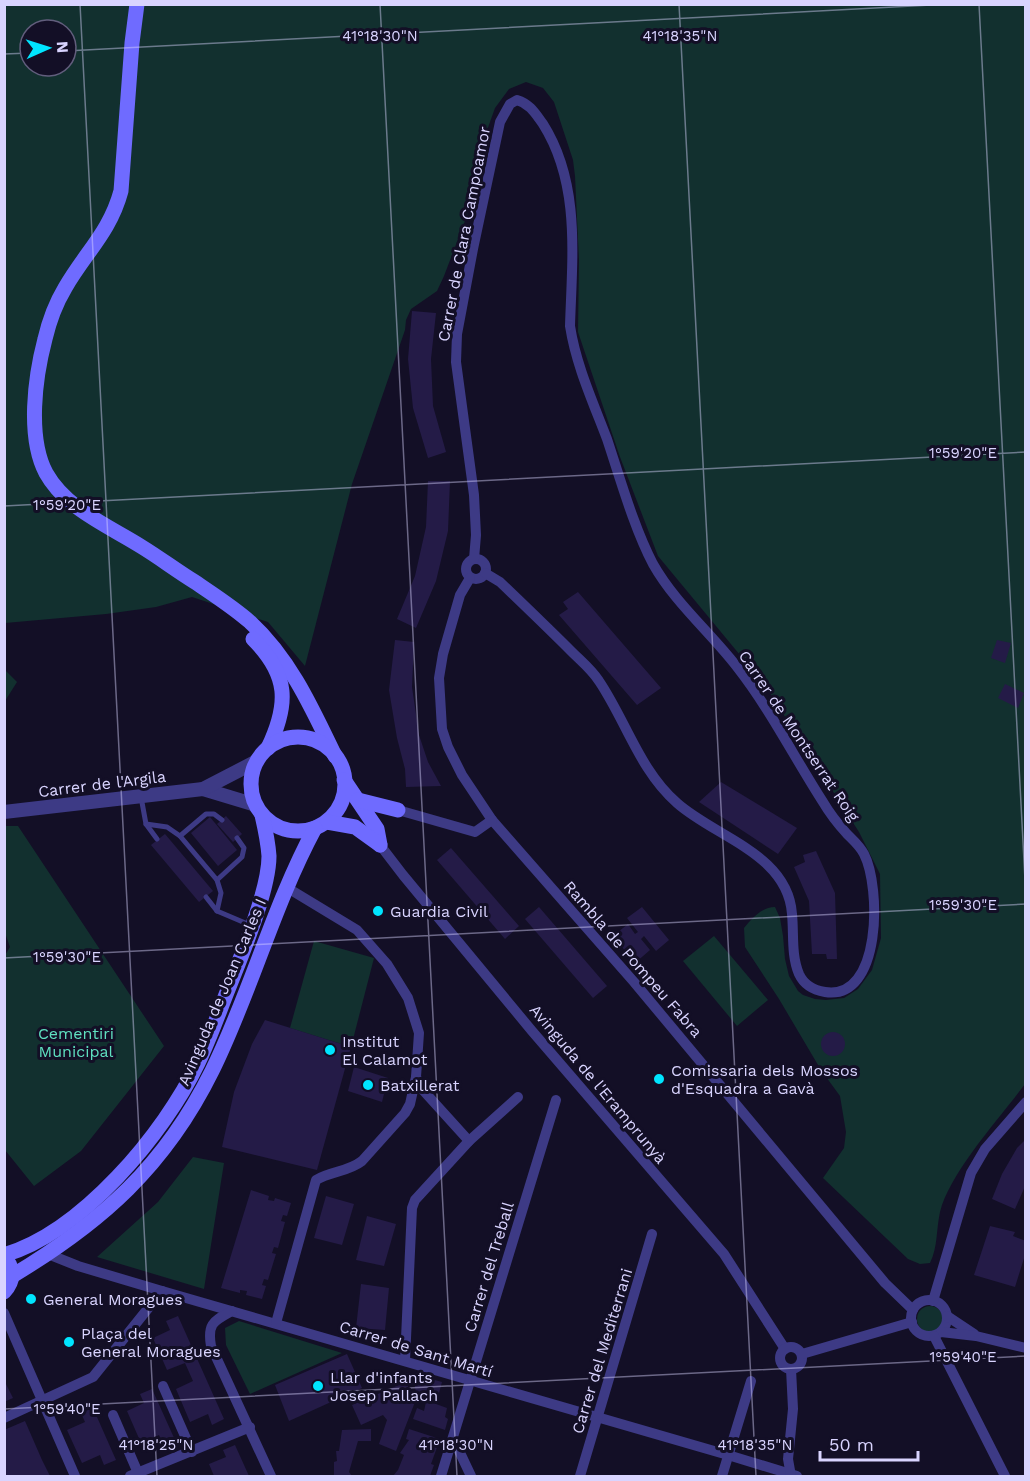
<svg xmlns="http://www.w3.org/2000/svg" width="1030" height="1481" font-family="'Work Sans',sans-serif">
<rect width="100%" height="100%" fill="#130f26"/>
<g fill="#12302f" fill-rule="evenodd">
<path d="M4,5H1025V1084C999,1119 950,1172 940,1212C936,1230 938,1246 930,1263L920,1264L908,1259L823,1178L844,1148L846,1132L840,1096L821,1070L779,999L745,947L744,928C752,918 762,907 775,907L780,918L783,936L785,959L789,976L798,991L803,995L815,999L826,1000L844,998L858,989L872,970L881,938L880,874L859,832L764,684L658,556L620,457L578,332L579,260L575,176L573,160L554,102L543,88L526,82L509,89L495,108L485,136L476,192L444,276L437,291L411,309L406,320L405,330L352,484L305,666L268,622L192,597L156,607L106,614L5,623ZM30,30H66V66H30Z"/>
<path d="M5,670L17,682L5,701Z"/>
<path d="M5,826H18L164,1046L81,1151L34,1186L5,1150L4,957L10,947L4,930Z"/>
<path d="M714,936L768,1000L737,1026L683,961Z"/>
<path d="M314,941L374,958L351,1047L290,1028Z"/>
<path d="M193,1157L224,1163L204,1289L97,1257L158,1202Z"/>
<circle cx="930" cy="1319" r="13"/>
<path d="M239,1321L342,1353L250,1394L226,1345L225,1328Z"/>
</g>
<g fill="#241b47">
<path d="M412,311L436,313L431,359L433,406L446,452L428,458L413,408L408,359Z"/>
<path d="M428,481H450L448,531L436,581L416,628L397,619L415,576L426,527Z"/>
<path d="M578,592L661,688L637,705L559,615L568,609L563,602Z"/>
<path d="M395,640L414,642L412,687L419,735L428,762L441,786L406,787L405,769L397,738L389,690Z"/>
<path d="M997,640L1011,643L1005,663L991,658Z"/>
<path d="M1005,684L1024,693L1018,708L998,698Z"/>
<path d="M721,782L797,828L778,854L699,802Z"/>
<path d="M226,816L242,834L233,842L217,824Z"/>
<path d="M210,817L237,850L218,866L191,833Z"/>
<path d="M165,834L213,891L199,902L151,845Z"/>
<path d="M451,848L519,926L505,939L437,860Z"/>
<path d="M816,851L835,893L837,959H827L826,954H812L809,901L794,867L805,862L803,855Z"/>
<path d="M539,907L607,986L593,998L525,919Z"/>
<path d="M642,907L669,940L656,951L644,936L641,939L650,950L635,963L613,936L628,924L635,934L638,932L627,918Z"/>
<path d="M265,1020L351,1047L317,1170L222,1147L234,1092L252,1044Z"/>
<circle cx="833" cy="1044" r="12"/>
<path d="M354,1067L388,1078L382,1102L348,1091Z"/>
<path d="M1026,1139V1184L1015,1209L992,1199L1002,1174L1017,1148Z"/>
<path d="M251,1190L269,1196L268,1200L274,1201L275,1198L291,1203L287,1216L283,1215L281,1221L285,1222L278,1248L274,1247L272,1253L276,1254L268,1280L264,1279L262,1285L266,1286L262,1299L246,1295L247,1291L240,1290V1293L221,1288Z"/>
<path d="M326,1196L354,1204L342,1245L314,1238Z"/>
<path d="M367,1216L396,1224L384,1266L356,1260Z"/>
<path d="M990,1226L1015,1232L1013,1236L1026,1241V1252L1015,1287L974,1275Z"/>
<path d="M361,1284L389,1288L385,1330L356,1328Z"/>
<path d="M178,1316L224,1419L212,1425L208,1414L190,1422L176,1389L193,1381L185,1363L167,1370L153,1338L170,1330L166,1321Z"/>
<path d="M347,1354L362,1388L289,1421L275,1385Z"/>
<path d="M413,1374L442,1382L436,1404L447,1408L445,1417L448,1419L445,1430L413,1419L417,1408L424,1411L426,1402L417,1400Z"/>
<path d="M4,1380L13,1398L4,1402Z"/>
<path d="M406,1382L415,1402L396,1451L379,1444L387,1420L383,1415L361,1425L352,1405Z"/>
<path d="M152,1389L175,1440L163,1446L159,1435L141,1443L127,1411L144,1403L140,1394Z"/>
<path d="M93,1408L116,1460L104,1465L100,1455L82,1463L67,1430L85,1422L81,1413Z"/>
<path d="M25,1421L42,1460L50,1476H4V1430Z"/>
<path d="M371,1429V1441H358L349,1472L352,1476H334V1462L337,1461L336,1451H339L342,1430Z"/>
<path d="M409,1429L440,1439L431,1464L434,1465L430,1476H393L398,1470L404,1455L400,1453L409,1440L406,1439Z"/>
<path d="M235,1445L249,1476H214L209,1464L226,1457L223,1450Z"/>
</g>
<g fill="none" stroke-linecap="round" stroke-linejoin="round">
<g stroke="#3d3a85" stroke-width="5">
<path d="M141,797L146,824L157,839"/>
<path d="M222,820L214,814H206L180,836L217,880L242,857L244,848L237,838"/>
<path d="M146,824L167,827L180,836"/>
<path d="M217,880L221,893L217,911"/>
<path d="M206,897L217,911L250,925"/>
</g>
<g stroke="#3d3a85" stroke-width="10">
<circle cx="476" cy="569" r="10"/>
<path d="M474,559L476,535L474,495L456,362L457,334L473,249L500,122L510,104L517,100C530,104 535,113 543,124C581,184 572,258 570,326C576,365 593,402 607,439C620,478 634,528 653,564C675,603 710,632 737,667C770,709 794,757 823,802C830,814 838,824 847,834C853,840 860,846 864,854C881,887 882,1001 825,992C813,990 804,985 799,974C791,955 794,934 792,914C788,854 715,837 677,803C640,771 626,721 599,681C592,670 581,661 572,652C548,628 524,605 500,582L485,573"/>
<path d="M470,578L460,595L443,654L439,678L442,729L448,747L462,775L492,820L634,982L885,1283L913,1310"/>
<path d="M398,810L475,832L492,820"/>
<path d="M380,845L403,875L532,1031L724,1254L785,1349"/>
<path d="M416,1077L421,1088L469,1141"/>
<path d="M48,1254L78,1266L162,1291L728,1455L797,1476"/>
<circle cx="929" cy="1318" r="18"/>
<path d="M933,1301L971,1173L985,1149L1026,1102"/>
<path d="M232,1311C214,1321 207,1323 211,1346L271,1476"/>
<path d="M4,1313L75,1476"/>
<path d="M947,1316L974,1334"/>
<path d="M276,1323L316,1180C331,1171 348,1172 362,1161L405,1113L410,1104L416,1077L419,1033L408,998L387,964L357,930L286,887"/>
<path d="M941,1332L976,1336L1026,1348"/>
<path d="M934,1336L1005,1476"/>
<circle cx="791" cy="1358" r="11"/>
<path d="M802,1354L912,1322"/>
<path d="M405,1360L412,1208L415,1200L469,1141L518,1097"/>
<path d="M163,1386L192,1452"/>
<path d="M113,1415L138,1473"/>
<path d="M4,1418L93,1377L162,1291"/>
<path d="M453,1438L471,1476"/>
<path d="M130,1476L250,1427"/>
<path d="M441,1476L556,1100"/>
<path d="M580,1476L652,1234"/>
<path d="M722,1476L751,1381"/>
<path d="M791,1476L788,1459L793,1409L791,1369"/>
</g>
<g stroke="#3d3a85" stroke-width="14">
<path d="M203,789L256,805"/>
<path d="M4,812L203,789L257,761"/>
</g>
<g stroke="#6f6bff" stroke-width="15">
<path d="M137,4L132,43L121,191C110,232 85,253 65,288C56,303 49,322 45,339C35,377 27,437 46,473C66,509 109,526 142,547C160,558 177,571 195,582C214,595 233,607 250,622C290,659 312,708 335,756"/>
<path d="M253,639C289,675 289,704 268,748"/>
<circle cx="298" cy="784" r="47"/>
<path d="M344,780L377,829L380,845"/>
<path d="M358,800L398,810"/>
<path d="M327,822L355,827L380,845"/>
<path d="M4,1255C82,1232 164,1134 198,1063C210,1038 219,1012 229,987C242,954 269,890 269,856C268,842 265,828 262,815"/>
<path d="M4,1257C15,1268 14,1281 4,1292"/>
<path d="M12,1276C102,1222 165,1166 212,1071C251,992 273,906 315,828"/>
</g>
</g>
<path fill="none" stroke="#d9d4ff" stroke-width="1.5" stroke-opacity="0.45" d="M80,4L157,1476M380,4L457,1476M679,4L756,1476M979,4L1026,899M66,51L950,4M4,54L30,53M4,506L1026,452M4,958L1026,904M4,1409L1026,1356"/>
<g fill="#00e5ff" stroke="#130f26" stroke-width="2">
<circle cx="378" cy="911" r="6"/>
<circle cx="330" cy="1050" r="6"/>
<circle cx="659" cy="1079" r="6"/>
<circle cx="368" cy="1085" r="6"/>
<circle cx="31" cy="1299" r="6"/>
<circle cx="69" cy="1342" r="6"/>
<circle cx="318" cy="1386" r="6"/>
</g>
<g text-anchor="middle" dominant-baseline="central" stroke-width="6" stroke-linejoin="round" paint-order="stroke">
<g font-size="16" fill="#d9d4ff" stroke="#130f26">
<text transform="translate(464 234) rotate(-79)">Carrer de Clara Campoamor</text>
<text transform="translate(799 736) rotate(56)">Carrer de Montserrat Roig</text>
<text transform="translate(102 784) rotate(-7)">Carrer de l'Argila</text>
<text transform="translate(633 959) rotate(49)">Rambla de Pompeu Fabra</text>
<text transform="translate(222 992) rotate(-67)">Avinguda de Joan Carles I</text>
<text transform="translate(598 1084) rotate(50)">Avinguda de l'Eramprunyà</text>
<text transform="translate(489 1267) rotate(-73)">Carrer del Treball</text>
<text transform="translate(416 1349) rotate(17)">Carrer de Sant Martí</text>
<text transform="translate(602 1351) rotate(-73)">Carrer del Mediterrani</text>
</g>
<g font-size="16" fill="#d9d4ff" stroke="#130f26" text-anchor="start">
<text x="390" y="911">Guardia Civil</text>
<text x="342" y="1041">Institut<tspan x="342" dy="18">El Calamot</tspan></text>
<text x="671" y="1070">Comissaria dels Mossos<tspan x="671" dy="18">d'Esquadra a Gavà</tspan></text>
<text x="380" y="1085">Batxillerat</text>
<text x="43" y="1299">General Moragues</text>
<text x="81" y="1333">Plaça del<tspan x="81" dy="18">General Moragues</tspan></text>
<text x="330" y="1377">Llar d'infants<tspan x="330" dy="18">Josep Pallach</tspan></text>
</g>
<g font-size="16" fill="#5fe0c0" stroke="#130f26">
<text x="76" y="1033">Cementiri<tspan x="76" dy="18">Municipal</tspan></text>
</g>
</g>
<g font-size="15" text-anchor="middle" fill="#d9d4ff" stroke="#130f26" stroke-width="6" stroke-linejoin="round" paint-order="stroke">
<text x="380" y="41">41°18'30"N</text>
<text x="680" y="41">41°18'35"N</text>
<text x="963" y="458">1°59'20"E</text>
<text x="67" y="510">1°59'20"E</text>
<text x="963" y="910">1°59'30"E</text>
<text x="67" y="962">1°59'30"E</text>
<text x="963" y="1362">1°59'40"E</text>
<text x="67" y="1414">1°59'40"E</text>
<text x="156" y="1450">41°18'25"N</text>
<text x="456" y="1450">41°18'30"N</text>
<text x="755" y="1450">41°18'35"N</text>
</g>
<rect width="1030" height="1481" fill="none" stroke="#d9d4ff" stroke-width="12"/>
<g transform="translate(48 48) rotate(87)"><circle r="28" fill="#130f26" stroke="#625e7d" stroke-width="1.5"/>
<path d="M0-4.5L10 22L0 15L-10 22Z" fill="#00e5ff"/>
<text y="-9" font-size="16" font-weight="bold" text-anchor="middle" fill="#d9d4ff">N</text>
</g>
<path d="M820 1451v9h98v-9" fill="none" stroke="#d9d4ff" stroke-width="3"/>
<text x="829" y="1451" font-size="18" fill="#d9d4ff" stroke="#130f26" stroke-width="4.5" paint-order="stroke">50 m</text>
</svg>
